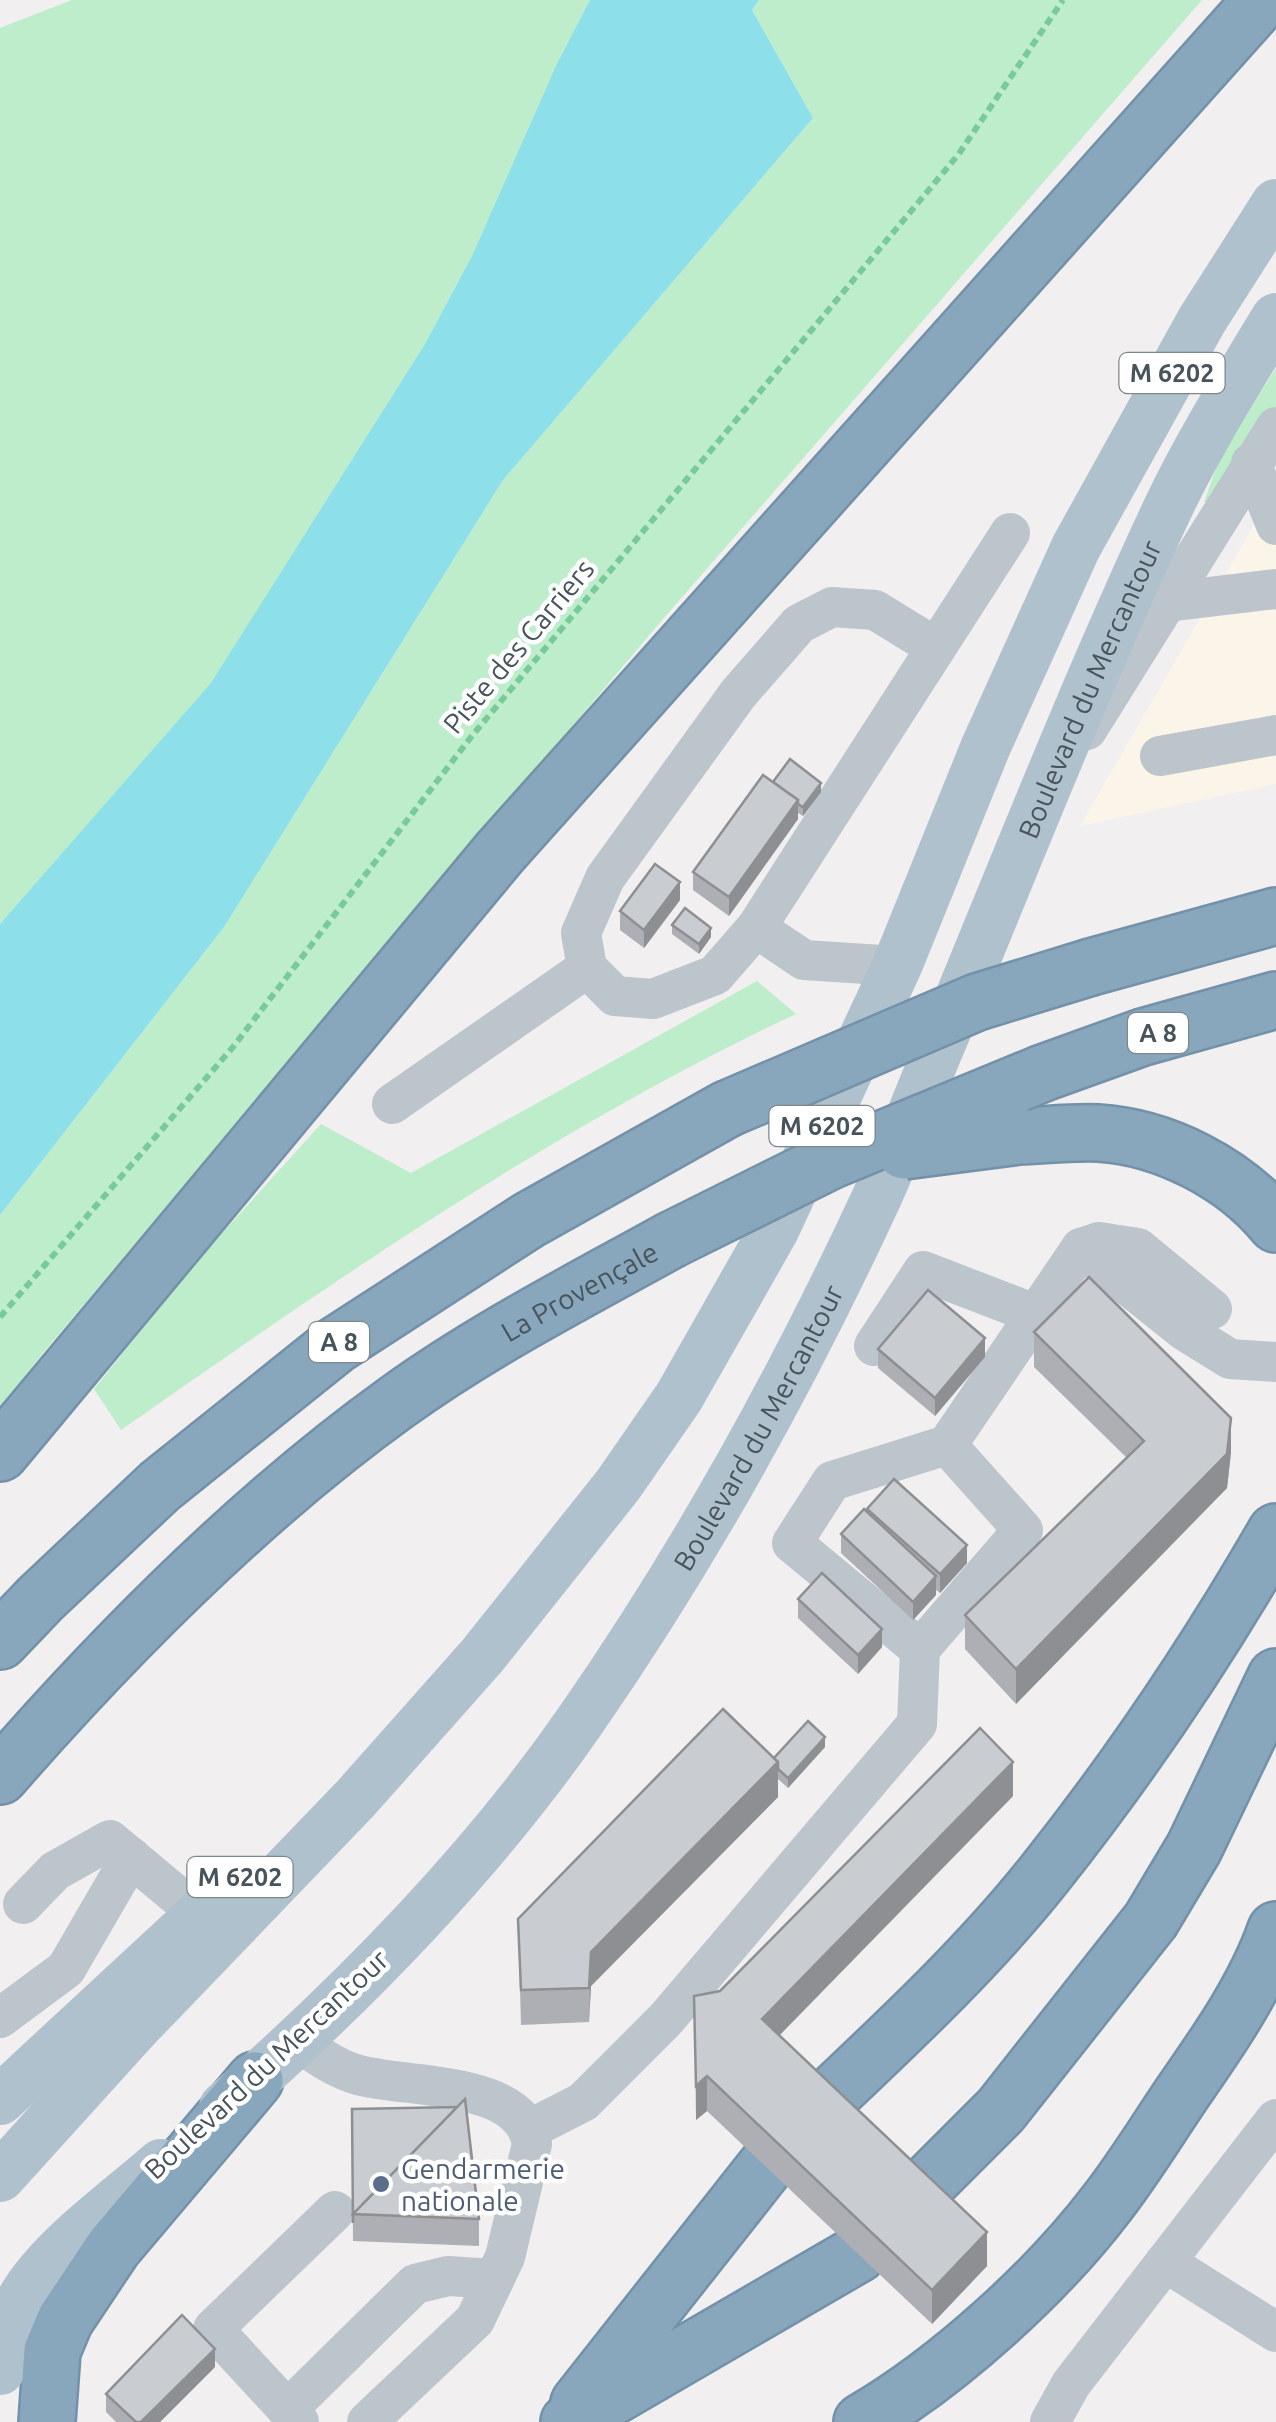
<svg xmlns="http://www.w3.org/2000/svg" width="1276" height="2422" font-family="Ubuntu,sans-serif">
<rect width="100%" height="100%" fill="#f1efef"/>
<path fill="#fbf4e9" d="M1276,487V784L1080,826Z"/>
<g fill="#beedcc">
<path d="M72,0H590L473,254L425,344L211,684L0,924V28Z"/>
<path d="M759,0H1202L657,626L43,1353L0,1408V1215L224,927L503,480L813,118L752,10Z"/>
<path d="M1276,368V408L1212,501L1204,502L1220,457Z"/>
<path d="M757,981L796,1014C557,1126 337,1279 121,1430L94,1389L195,1263L321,1124L411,1173Z"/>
</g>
<path fill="#8ddfe9" d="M590,0H759L752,10L813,118L503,480L224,927L0,1215V924L211,683L425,344L473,254L556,66Z"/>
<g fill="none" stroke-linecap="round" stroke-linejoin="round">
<g stroke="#7391a8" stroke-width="60">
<g id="highway">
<path d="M1091,967L1276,916"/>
<path d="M1043,1073L1143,1037L1276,1000"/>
<path d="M1019,1136C1045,1135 1072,1132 1098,1133C1164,1137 1234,1173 1276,1224"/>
<path d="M0,1453L500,852L1262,0"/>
<path d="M0,1641L40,1599L160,1486L336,1345L529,1220L727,1109"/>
<path id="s2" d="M0,1776C118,1641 251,1507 397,1402C483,1340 579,1291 671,1240"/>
<path d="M819,2107C898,2032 979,1957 1046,1872C1131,1765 1208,1650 1276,1532"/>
<path d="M914,2197L1001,2110L1151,1920L1194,1848L1276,1677"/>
<path d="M579,2403L766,2166"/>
<path d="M47,2422L52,2351L65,2320L113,2248L255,2080"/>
<path d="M569,2422L858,2254"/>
<path d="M862,2422C948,2372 1047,2282 1107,2203C1135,2167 1159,2127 1185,2089C1219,2040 1256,1987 1276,1930"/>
</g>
</g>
<path stroke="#78ca99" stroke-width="6" stroke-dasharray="8 5" stroke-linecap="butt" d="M0,1317L233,1047L471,737L958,155L1063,0"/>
<g stroke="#bbc5cb" stroke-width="40">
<path d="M1251,463L1276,525"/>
<path d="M1167,602L1276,589"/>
<path d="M1087,730L1276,427"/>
<path d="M1160,756L1276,735"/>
<path d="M756,928L715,975L653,999L615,996L587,968L581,933L605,878L738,694L799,624L832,607L875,610L935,647"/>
<path d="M897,966L804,960L756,928L1010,533"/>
<path d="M392,1104L587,968"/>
<path d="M1081,1248L1185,1331L1230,1359L1276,1362"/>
<path d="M874,1346L923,1271L1035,1314"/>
<path d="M920,1649L792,1543L832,1481L947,1445"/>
<path d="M23,1904L55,1871L110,1840L200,1915"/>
<path d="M0,2018L66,1969L131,1857"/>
<path d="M298,2041C315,2054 332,2066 352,2073C401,2090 522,2077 532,2144L505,2257L475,2320L367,2422"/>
<path d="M530,2129L583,2102L666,2019L917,1724L920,1649L1023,1530L947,1445L1081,1248L1099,1242L1138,1248L1212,1309"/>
<path d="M1165,2262L1276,2332"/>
<path d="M288,2409L415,2284L448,2276L494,2279"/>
<path d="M299,2422L213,2329L335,2211"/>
<path d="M1050,2422L1071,2384L1276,2119"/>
</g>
<g stroke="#afc1cd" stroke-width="50">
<path d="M0,2100L231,1886"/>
<path id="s1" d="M224,2107C355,1992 481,1864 580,1721C694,1557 792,1380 876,1199C902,1142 924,1082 949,1024C1020,852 1088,679 1167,510C1198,444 1238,381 1276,318"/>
<path d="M0,2177L135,2028L356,1798L482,1656L618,1485L679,1397L774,1230L897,966L986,746L1076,547L1202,320L1276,204"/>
<path d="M0,2370C3,2348 9,2324 19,2304C46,2252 117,2203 161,2164"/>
</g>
<use href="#highway" stroke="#88a6bc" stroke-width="55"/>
<g stroke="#7391a8" stroke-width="60" stroke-linecap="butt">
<g id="highway-bridge">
<path d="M727,1109L977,1002L1091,967"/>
<path d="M904,1151L1019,1136"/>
<path d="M671,1240L832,1160L1043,1073"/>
</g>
</g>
<use href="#highway-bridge" stroke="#88a6bc" stroke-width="55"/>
</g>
<g fill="#adafb4">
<path d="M773,782L821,792L803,816L798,813V819L729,916L693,890V872Z"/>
<path d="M680,900L644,948L620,930V911Z"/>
<path d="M672,925L711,937L699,954L672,934Z"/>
<path d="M1034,1332L1231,1452L1227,1488L1016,1704L965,1649V1615L1127,1458L1034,1367Z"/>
<path d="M878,1349L985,1357L935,1416L878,1368Z"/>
<path d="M867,1509L967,1563L940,1593L936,1590V1595L913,1620L841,1553V1534L867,1512Z"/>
<path d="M798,1599L882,1647L858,1674L798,1618Z"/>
<path d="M825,1747L788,1788L778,1779V1797L591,1986L589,2022L521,2025L518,1919L774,1758Z"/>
<path d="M1013,1796L780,2035L987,2266L932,2324L707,2111L696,2120L694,1996L720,1991Z"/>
<path d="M352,2109L479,2219V2246L353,2241Z"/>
<path d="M215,2367L160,2422H116L106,2412V2394Z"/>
</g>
<g fill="#8d8f92">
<path d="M821,783V792L803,816V807Z"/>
<path d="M798,800V819L729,916V897Z"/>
<path d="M680,882V900L644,948V930Z"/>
<path d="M711,928V937L699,954V944Z"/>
<path d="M985,1338V1357L935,1416V1398Z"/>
<path d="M1231,1418V1452L1227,1488L1016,1704V1669Z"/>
<path d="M967,1545V1563L940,1593V1574Z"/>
<path d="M936,1576V1595L913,1620V1602Z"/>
<path d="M882,1629V1647L858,1674V1655Z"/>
<path d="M825,1737V1747L788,1788V1778Z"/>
<path d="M778,1762V1797L591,1986L589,2022L591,1952Z"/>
<path d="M1013,1762V1796L762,2053V2019Z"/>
<path d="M707,2076V2111L696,2120V2086Z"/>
<path d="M987,2232V2266L932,2324V2290Z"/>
<path d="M215,2349V2367L160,2422H141Z"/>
</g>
<g fill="#c9ccd1" stroke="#8d8f92" stroke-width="2.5">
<path d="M790,759L821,783L803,807L798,804V800L773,782Z"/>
<path d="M763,775L798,800L729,897L693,872Z"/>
<path d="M655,864L680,882L644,930L620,911Z"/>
<path d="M685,908L711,928L699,944L672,925Z"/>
<path d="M1089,1277L1231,1418L1227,1454L1016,1669L965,1615L1144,1441L1034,1332Z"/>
<path d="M928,1290L985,1338L935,1398L878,1349Z"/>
<path d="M894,1479L967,1545L940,1574L867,1509Z"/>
<path d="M864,1509L936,1576L913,1602L841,1534Z"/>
<path d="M822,1573L882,1629L858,1655L798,1599Z"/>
<path d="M723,1709L778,1762L591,1952L589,1988L521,1990L518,1919Z"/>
<path d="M808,1721L825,1737L788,1778L778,1769V1762L774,1758Z"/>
<path d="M980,1728L1013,1762L762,2019L987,2232L932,2290L707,2076L696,2086L694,1996L720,1991Z"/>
<path d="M465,2099L479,2219L353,2214Z"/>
<path d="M457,2107L353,2214V2223L352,2109Z"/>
<path d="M182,2315L215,2349L141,2422H136L106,2394Z"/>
</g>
<circle fill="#5c6f8a" stroke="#fff" stroke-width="4" cx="381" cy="2184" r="10"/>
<g text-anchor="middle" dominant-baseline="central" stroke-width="9" stroke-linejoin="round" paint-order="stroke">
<g fill="#fff" stroke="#7e878c" stroke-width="2.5">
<rect x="1119.5" y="353" width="105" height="40" rx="8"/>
<rect x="1128" y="1013" width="60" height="40" rx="8"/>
<rect x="769.5" y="1106" width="105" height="40" rx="8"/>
<rect x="309" y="1322" width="60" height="40" rx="8"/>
<rect x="187.5" y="1857" width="105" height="40" rx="8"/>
</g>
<g font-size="25" font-weight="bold" fill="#47545b">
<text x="1172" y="373">M 6202</text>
<text x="1158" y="1033">A 8</text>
<text x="822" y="1126">M 6202</text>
<text x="339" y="1342">A 8</text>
<text x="240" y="1877">M 6202</text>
</g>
<g font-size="28" fill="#47545b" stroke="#fff">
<text transform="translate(518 646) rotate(-50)">Piste des Carriers</text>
<text stroke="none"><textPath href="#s1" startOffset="1680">Boulevard du Mercantour</textPath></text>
<text stroke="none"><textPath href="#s2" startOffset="760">La Provençale</textPath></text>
<text stroke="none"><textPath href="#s1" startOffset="870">Boulevard du Mercantour</textPath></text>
<text transform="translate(266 2064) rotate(-43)">Boulevard du Mercantour</text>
</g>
<g font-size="28" fill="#4e5e75" stroke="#fff" text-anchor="start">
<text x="401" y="2168">Gendarmerie<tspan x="401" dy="32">nationale</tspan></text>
</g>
</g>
</svg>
